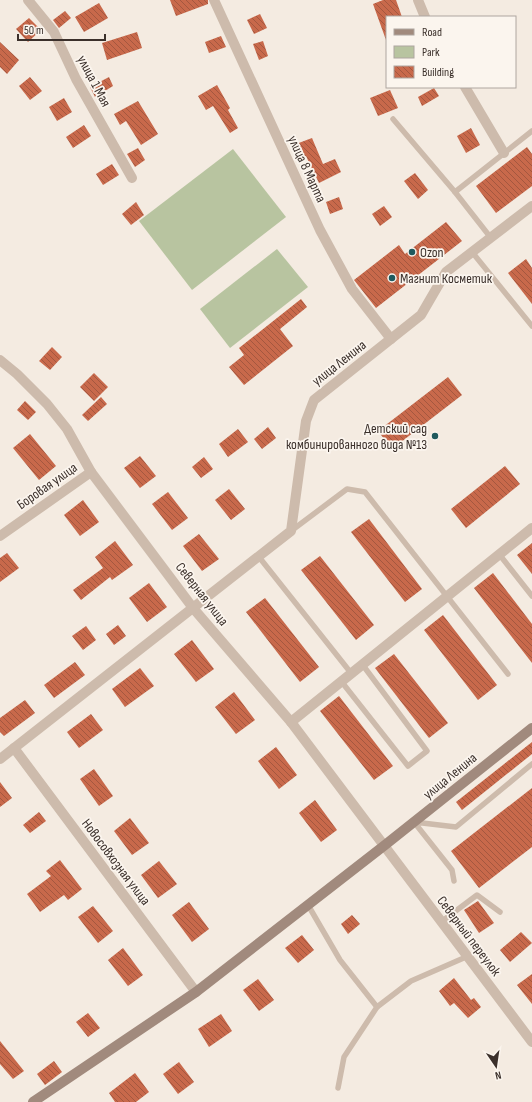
<svg xmlns="http://www.w3.org/2000/svg" width="532" height="1102" font-family="'Sofia Sans Condensed',sans-serif">
<defs>
<pattern id="building-back-hatch" width="6" height="6" patternUnits="userSpaceOnUse"><rect width="6" height="6" fill="#c8694b"/><path d="M-1 5l2 2M0 0l6 6M5-1l2 2" fill="none" stroke="#a4573f"/></pattern>
</defs>
<rect width="100%" height="100%" fill="#f4ebe1"/>
<g fill="#b8c4a0">
<path d="M233,149L286,217L192,290L139,221Z"/>
<path d="M277,249L308,287L230,348L200,309Z"/>
</g>
<g fill="url(#building-back-hatch)">
<path d="M170,0H208V4L176,16Z"/>
<path d="M383,0H396L402,17H387L386,40L373,4Z"/>
<path d="M99,3L108,18L84,32L75,17Z"/>
<path d="M65,11L71,18L59,28L53,20Z"/>
<path d="M260,14L267,28L254,34L247,20Z"/>
<path d="M29,18L41,30L28,42L16,29Z"/>
<path d="M137,32L142,48L107,60L102,43Z"/>
<path d="M221,36L226,47L209,53L205,42Z"/>
<path d="M263,41L268,56L259,60L253,44Z"/>
<path d="M0,42L19,60L7,74L0,67Z"/>
<path d="M30,77L42,91L30,100L19,86Z"/>
<path d="M109,77L113,86L95,97L90,87Z"/>
<path d="M217,85L230,108L228,110L238,128L230,133L213,106L206,110L198,96Z"/>
<path d="M434,88L439,96L422,106L418,97Z"/>
<path d="M390,90L398,108L378,116L370,98Z"/>
<path d="M64,98L72,112L57,121L49,107Z"/>
<path d="M138,101L158,134L141,145L126,121L120,125L114,114Z"/>
<path d="M84,125L91,136L73,148L66,137Z"/>
<path d="M471,128L480,145L466,153L457,136Z"/>
<path d="M312,138L323,164L335,159L341,172L319,183L306,156L301,159L296,144Z"/>
<path d="M527,147L532,154V186L496,213L476,186Z"/>
<path d="M138,148L145,160L135,167L127,154Z"/>
<path d="M112,164L119,175L103,185L96,174Z"/>
<path d="M415,173L428,190L418,199L404,181Z"/>
<path d="M339,197L343,209L330,214L326,202Z"/>
<path d="M136,202L144,215L131,225L122,214Z"/>
<path d="M384,206L392,217L380,226L372,214Z"/>
<path d="M446,222L462,241L376,308L354,280L399,245L405,254Z"/>
<path d="M526,259L532,268V304L508,273Z"/>
<path d="M301,299L307,307L280,329L293,346L244,385L229,367L244,355L239,348Z"/>
<path d="M52,347L62,357L50,370L39,361Z"/>
<path d="M94,373L108,387L94,401L80,387Z"/>
<path d="M448,377L462,395L392,449L378,431Z"/>
<path d="M101,397L107,404L88,421L82,415Z"/>
<path d="M25,401L36,412L28,420L17,410Z"/>
<path d="M268,427L276,438L262,449L254,439Z"/>
<path d="M238,429L248,442L228,457L219,444Z"/>
<path d="M30,434L56,466L39,480L13,448Z"/>
<path d="M140,456L156,476L140,488L124,468Z"/>
<path d="M204,457L213,469L201,478L192,467Z"/>
<path d="M505,466L520,484L466,528L451,509Z"/>
<path d="M229,489L245,509L231,520L215,500Z"/>
<path d="M168,492L188,518L172,530L152,504Z"/>
<path d="M83,500L99,522L80,536L64,515Z"/>
<path d="M369,519L422,589L405,602L351,532Z"/>
<path d="M199,534L219,559L202,571L183,546Z"/>
<path d="M115,541L133,565L112,580L110,577L81,600L73,590L103,568L95,557Z"/>
<path d="M532,543V574L517,555Z"/>
<path d="M7,553L19,568L0,582V558Z"/>
<path d="M320,556L374,625L356,640L301,570Z"/>
<path d="M493,573L532,624V663L474,588Z"/>
<path d="M149,583L167,607L147,622L129,598Z"/>
<path d="M265,598L319,667L300,682L246,612Z"/>
<path d="M443,615L497,685L478,700L424,630Z"/>
<path d="M118,625L126,636L114,645L106,634Z"/>
<path d="M86,626L96,640L83,650L72,636Z"/>
<path d="M192,640L214,669L196,682L174,654Z"/>
<path d="M394,654L448,723L429,738L375,668Z"/>
<path d="M75,662L85,675L54,698L44,685Z"/>
<path d="M140,668L154,686L125,707L112,689Z"/>
<path d="M234,692L255,720L236,734L215,707Z"/>
<path d="M339,696L393,766L374,780L320,711Z"/>
<path d="M25,700L35,713L4,736L0,732V718Z"/>
<path d="M91,714L103,730L79,748L67,732Z"/>
<path d="M532,742V754L462,810L456,802Z"/>
<path d="M276,747L297,775L279,789L258,761Z"/>
<path d="M94,769L113,796L99,806L80,779Z"/>
<path d="M0,782L12,798L0,807Z"/>
<path d="M532,788V847L479,888L451,851Z"/>
<path d="M315,800L337,830L321,842L299,813Z"/>
<path d="M39,812L46,821L30,833L23,825Z"/>
<path d="M130,818L149,843L132,855L114,831Z"/>
<path d="M60,860L82,889L68,900L64,895L40,912L27,894L51,876L46,871Z"/>
<path d="M159,861L177,884L158,898L141,875Z"/>
<path d="M478,901L494,923L479,933L464,910Z"/>
<path d="M189,902L209,929L192,942L172,915Z"/>
<path d="M93,906L113,931L98,943L78,917Z"/>
<path d="M352,915L360,924L348,934L341,924Z"/>
<path d="M521,932L532,943L510,962L500,950Z"/>
<path d="M302,935L314,950L298,963L285,948Z"/>
<path d="M123,948L143,975L128,986L108,960Z"/>
<path d="M532,974V1004L517,985Z"/>
<path d="M454,978L471,1000L474,998L481,1007L468,1018L454,1003L450,1006L439,991Z"/>
<path d="M258,979L274,1000L259,1011L243,990Z"/>
<path d="M88,1013L100,1028L88,1037L76,1022Z"/>
<path d="M221,1014L232,1031L209,1047L198,1029Z"/>
<path d="M0,1041L24,1071L13,1079L0,1064Z"/>
<path d="M54,1061L62,1072L45,1085L37,1074Z"/>
<path d="M179,1062L194,1082L178,1094L163,1074Z"/>
<path d="M135,1073L149,1092L136,1102H115L109,1093Z"/>
</g>
<g fill="none" stroke-linecap="round" stroke-linejoin="round">
<g stroke="#cdbbac" stroke-width="5.5">
<path d="M393,119L455,192"/>
<path d="M491,238L455,192L532,131"/>
<path d="M472,252L532,326"/>
<path d="M291,531L347,489L365,492L508,674"/>
<path d="M499,554L532,596"/>
<path d="M259,557L351,673"/>
<path d="M341,681L408,766L427,751L362,664"/>
<path d="M454,881L452,870L414,822L456,827L532,764"/>
<path d="M308,905L340,960L377,1007"/>
<path d="M441,922L477,895L500,912"/>
<path d="M338,1088L344,1057L377,1007L411,981L466,957"/>
</g>
<g stroke="#cdbbac" stroke-width="10">
<path d="M28,0L54,32L76,79L132,178"/>
<path d="M214,0L320,230L352,289L391,339"/>
<path d="M418,0L425,17"/>
<path d="M465,87L504,153"/>
<path d="M0,360L17,374L47,404L67,429L91,472L193,608L291,722L532,1042"/>
<path d="M0,536L91,472"/>
<path d="M291,722L532,528"/>
<path d="M14,748L196,992"/>
<path d="M0,759L291,531L306,421L314,400L421,315L446,272L532,206"/>
</g>
<path stroke="#a18a7d" stroke-width="10" d="M33,1102L196,992L385,845L532,728"/>
</g>
<g fill="#1f5a5e" stroke="#fbf5ee" stroke-width="1.5">
<circle cx="412" cy="252" r="4"/>
<circle cx="392" cy="278" r="4"/>
<circle cx="435" cy="436" r="4"/>
</g>
<g text-anchor="middle" dominant-baseline="central" stroke-width="3.5" stroke-linejoin="round" paint-order="stroke">
<g font-size="14" fill="#3b302b" stroke="#fbf5ee">
<text transform="translate(94 81) rotate(62)">улица 1 Мая</text>
<text transform="translate(307 169) rotate(65)">улица 8 Марта</text>
<text transform="translate(339 363) rotate(-38)">улица Ленина</text>
<text transform="translate(47 486) rotate(-35)">Боровая улица</text>
<text transform="translate(202 594) rotate(52)">Северная улица</text>
<text transform="translate(450 776) rotate(-39)">улица Ленина</text>
<text transform="translate(116 862) rotate(53)">Новосовхозная улица</text>
<text transform="translate(469 936) rotate(53)">Северный переулок</text>
</g>
<g font-size="14" fill="#3b302b" stroke="#fbf5ee" text-anchor="start">
<text x="420" y="252">Ozon</text>
<text x="400" y="278">Магнит Косметик</text>
<text x="427" y="428" text-anchor="end">Детский сад<tspan x="427" dy="16">комбинированного вида №13</tspan></text>
</g>
</g>
<rect x="386" y="16" width="130" height="72" fill="#fbf5ee" stroke="#aea6a0"/>
<rect x="394" y="29" width="20" height="6" fill="#a18a7d" stroke="#aea6a0"/>
<text x="422" y="36" font-size="12" fill="#3b302b">Road</text>
<rect x="394" y="46" width="20" height="12" fill="#b8c4a0" stroke="#aea6a0"/>
<text x="422" y="56" font-size="12" fill="#3b302b">Park</text>
<rect x="394" y="66" width="20" height="12" fill="url(#building-back-hatch)" stroke="#aea6a0"/>
<text x="422" y="76" font-size="12" fill="#3b302b">Building</text>
<g transform="translate(496 1066) rotate(167)" stroke="#fbf5ee" stroke-width="3" paint-order="stroke">
<path d="M0-3L7 15L0 10L-7 15Z" fill="#3b302b"/>
<text y="-6" font-size="11" font-weight="bold" text-anchor="middle" fill="#3b302b">N</text>
</g>
<path d="M18 34v6h87v-6" fill="none" stroke="#3b302b" stroke-width="2"/>
<text x="24" y="34" font-size="12" fill="#3b302b" stroke="#fbf5ee" stroke-width="3" paint-order="stroke">50 m</text>
</svg>
